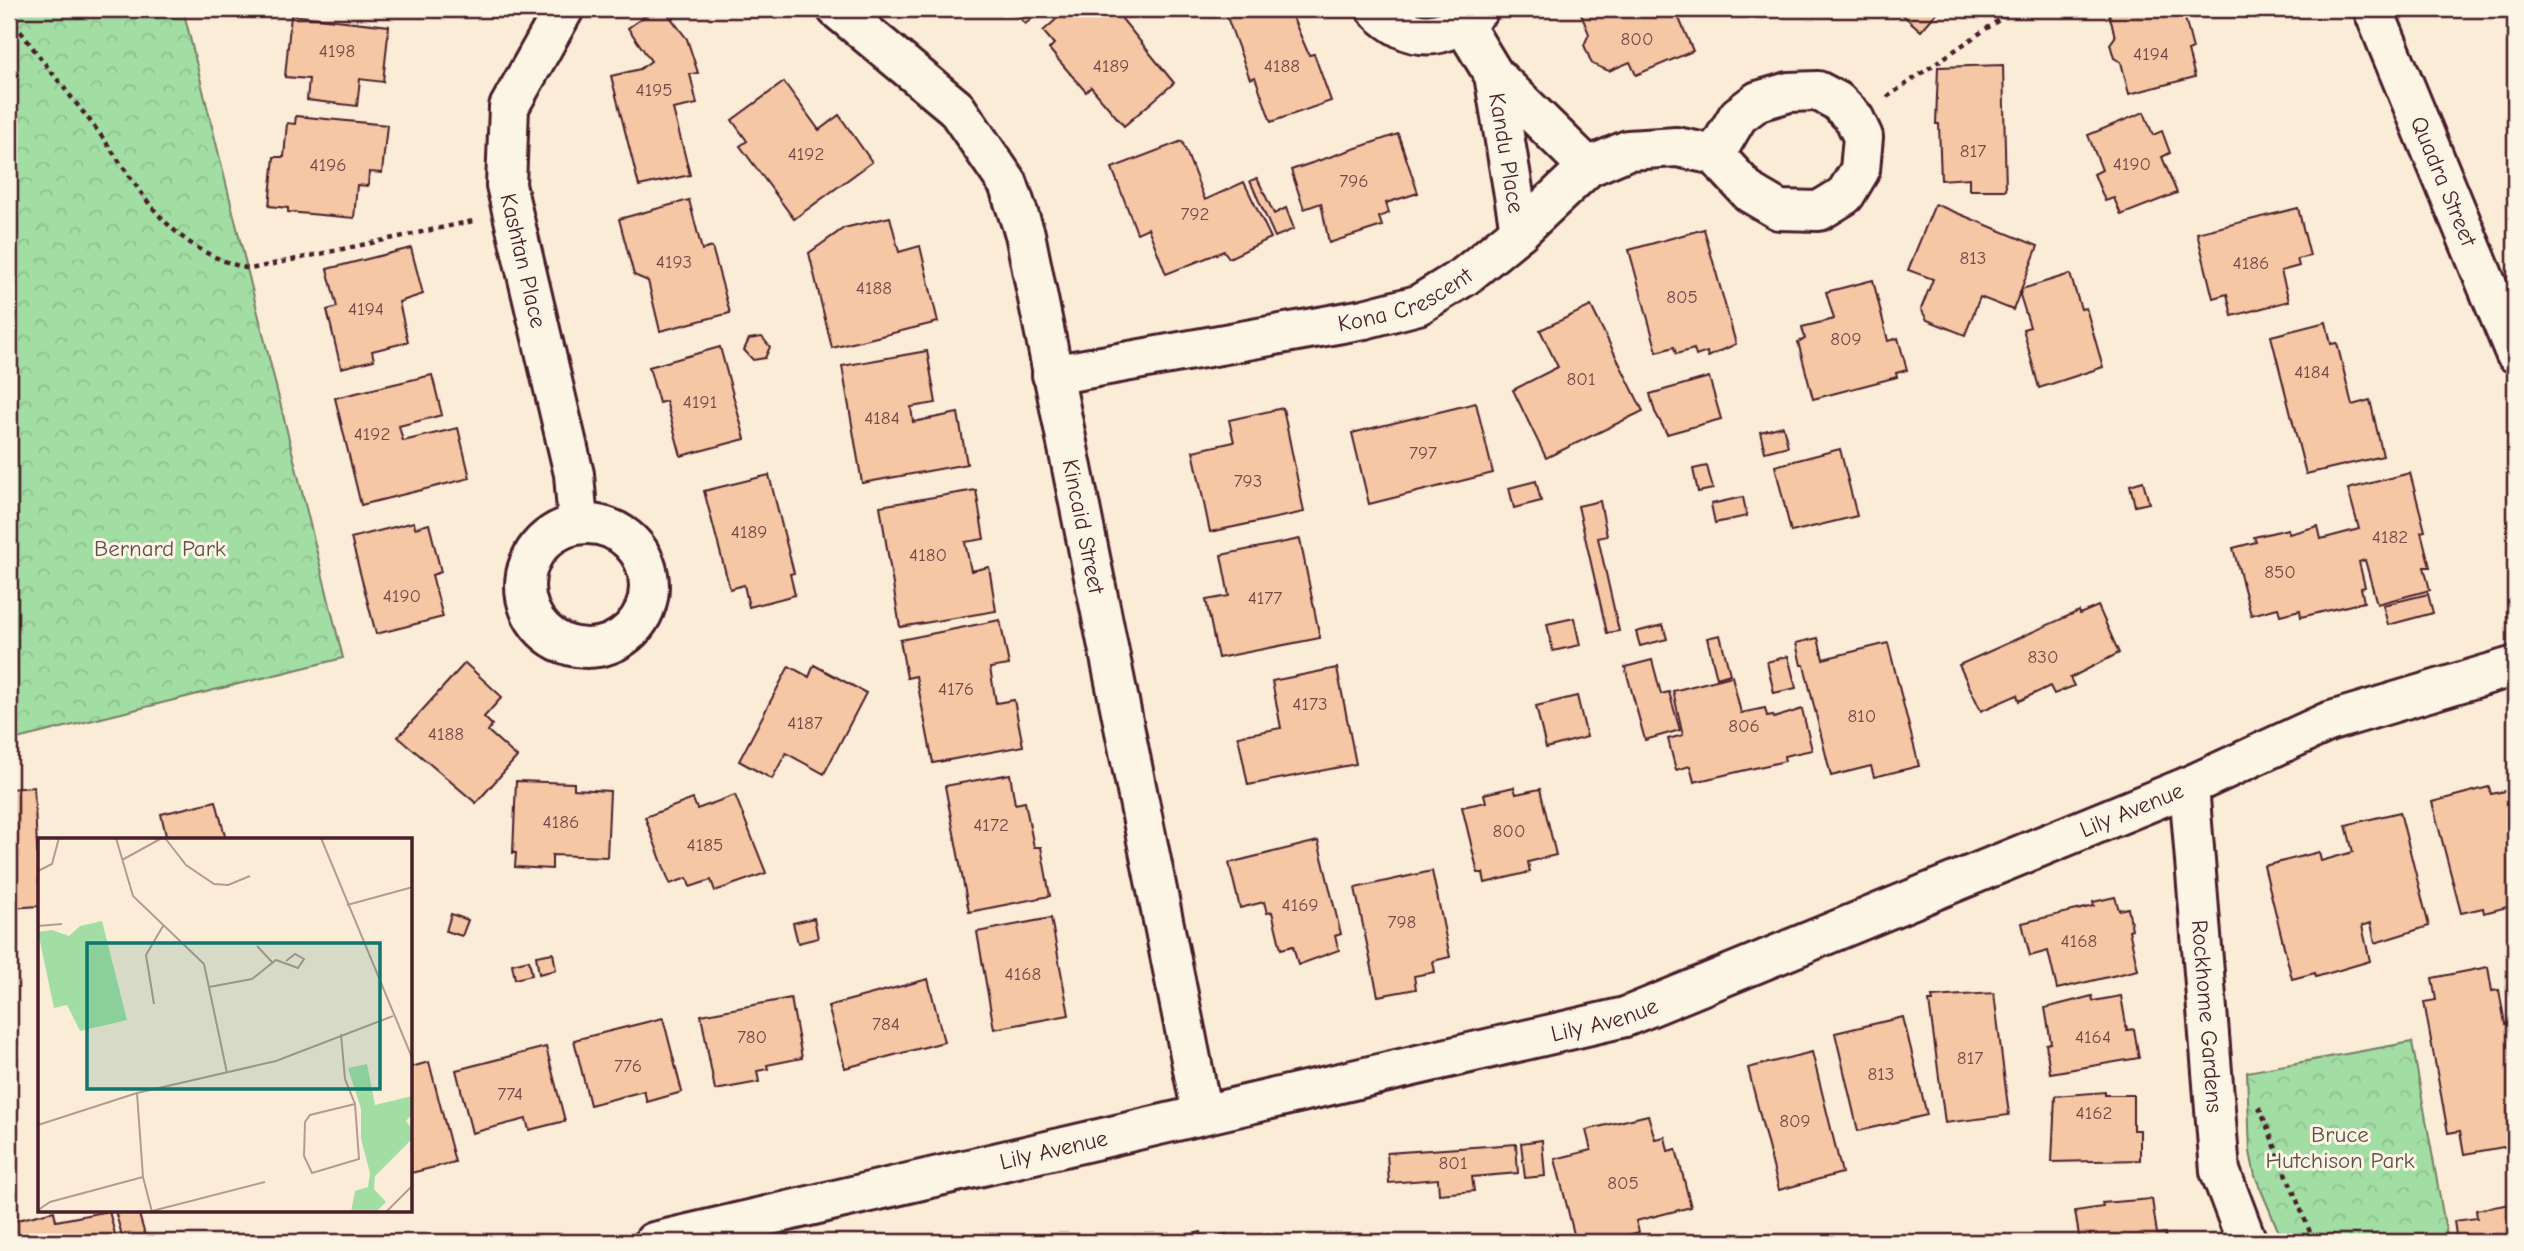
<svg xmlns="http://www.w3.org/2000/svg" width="2524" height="1251" font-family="'Comic Neue',sans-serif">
<defs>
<pattern id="forest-crowns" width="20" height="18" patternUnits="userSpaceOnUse" patternTransform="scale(1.75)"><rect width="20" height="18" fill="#a2dea4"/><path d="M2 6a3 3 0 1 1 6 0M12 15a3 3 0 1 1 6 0" fill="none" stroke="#8dbe8d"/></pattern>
</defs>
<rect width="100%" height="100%" fill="#fbecd8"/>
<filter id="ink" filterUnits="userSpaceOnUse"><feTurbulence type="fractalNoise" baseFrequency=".0143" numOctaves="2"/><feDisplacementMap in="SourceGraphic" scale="14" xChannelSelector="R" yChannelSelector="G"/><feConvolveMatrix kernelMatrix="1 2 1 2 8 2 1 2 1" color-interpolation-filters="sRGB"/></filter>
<g filter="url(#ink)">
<g fill="url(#forest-crowns)" stroke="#767e68" stroke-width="2">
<path d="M9,9H183L343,658L9,741Z"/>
<path d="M2412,1042L2448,1242H2283L2255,1176L2250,1152L2247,1072Z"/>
</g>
<g fill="#f5c7a5" stroke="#4a1f2b" stroke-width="2">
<path d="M655,9H664L687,39L698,73L690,74L697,104L673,109L690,175L639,186L611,76L640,69L651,61L628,28Z"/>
<path d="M1013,9H1044L1025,24Z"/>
<path d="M1068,9H1114L1174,83L1124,126L1091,87L1086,92L1049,49L1054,44L1043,31Z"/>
<path d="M1224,9H1289L1309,55L1314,54L1331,101L1271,122L1255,77L1250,79Z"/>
<path d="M1579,9H1675L1693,51L1636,75L1630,62L1609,71L1592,64L1584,45L1589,34Z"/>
<path d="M1896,9H1940L1921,31Z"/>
<path d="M2108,9H2178L2180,15L2184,14L2193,49L2188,51L2195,77L2129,94L2121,62L2114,58L2110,44L2115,37Z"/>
<path d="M291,15L389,26L383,82L360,79L357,106L307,100L309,79L285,77Z"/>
<path d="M2003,65L2006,190H1969V178L1941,180L1939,124H1936L1938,67Z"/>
<path d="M784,82L819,130L839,115L872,162L794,219L740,146L747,141L732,120Z"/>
<path d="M2144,112L2153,135L2162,131L2170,153L2162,157L2177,193L2121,215L2114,198L2105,201L2094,174L2102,170L2088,135Z"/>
<path d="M296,116L387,125L382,173L369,172L368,186L357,185L354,218L288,212V208L269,206L274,157H284L287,123L295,124Z"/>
<path d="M1398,134L1418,193L1386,203L1389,213L1379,217L1382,226L1329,243L1321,203L1304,209L1291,170Z"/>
<path d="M1182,141L1205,200L1244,182L1271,238L1229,258L1224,251L1166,274L1148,228L1137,233L1112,168Z"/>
<path d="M1257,178L1274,214L1286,208L1294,229L1275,237L1250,181Z"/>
<path d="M689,200L702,250L712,247L730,313L660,331L648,281L634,275L619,219Z"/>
<path d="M1935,204L2038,246L2013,310L1980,297L1965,335L1927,320L1921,309L1933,279L1908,270Z"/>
<path d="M2298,208L2310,256L2297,259L2299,266L2281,271L2289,301L2232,316L2227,294L2213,298L2197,233Z"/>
<path d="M890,217L899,252L920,246L938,322L832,348L809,253L844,228Z"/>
<path d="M1704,229L1736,344L1708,357L1707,352L1696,356L1694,349L1676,354L1674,347L1657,352L1629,250Z"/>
<path d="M411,248L423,294L399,302L408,342L372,351L374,360L341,368L327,310L337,307L327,269Z"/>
<path d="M2070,274L2081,309L2086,308L2103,367L2039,388L2023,329L2030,327L2020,295L2022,289Z"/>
<path d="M1873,280L1888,341L1898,338L1907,370L1896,373L1897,377L1813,399L1798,342L1805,339L1802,327L1834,319L1826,292Z"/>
<path d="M1591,306L1643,411L1546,458L1513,390L1558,367L1540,330Z"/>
<path d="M2326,322L2331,344L2337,343L2352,405L2370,400L2383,456L2306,474L2271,336Z"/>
<path d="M762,337L770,347L765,358L753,360L744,350L749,339Z"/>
<path d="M720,347L745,439L681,456L666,401L659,403L649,367Z"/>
<path d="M927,351L936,403L911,407L913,422L958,413L967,464L862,483L842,366Z"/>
<path d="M432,375L442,415L399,426L403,441L458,428L470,478L361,505L335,398Z"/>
<path d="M1709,377L1721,419L1667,434L1655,412L1650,394Z"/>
<path d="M1476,403L1493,473L1369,504L1352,433Z"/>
<path d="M1283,408L1304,512L1210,532L1193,451L1234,442L1229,420Z"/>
<path d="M1783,426L1788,446L1765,452L1760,432Z"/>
<path d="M1840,449L1857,516L1791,532L1775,466Z"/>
<path d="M1707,466L1713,489L1698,492L1693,469Z"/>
<path d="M2410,473L2425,531L2421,532L2430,567H2424L2430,590L2377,604L2365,560L2359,562L2365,587L2361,588L2364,602L2301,617L2300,610L2280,615L2278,608L2251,615L2233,548L2256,542L2254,537L2288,529L2289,534L2318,526L2321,539L2359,529L2348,489Z"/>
<path d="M769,475L794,573L790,574L795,595L749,607L744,585L730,589L704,491Z"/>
<path d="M1536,481L1541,501L1514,508L1509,488Z"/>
<path d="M2143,481L2149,503L2135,506L2130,485Z"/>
<path d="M976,490L984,539L965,542L971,571L989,567L996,611L900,627L880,506Z"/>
<path d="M1743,497L1747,516L1715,523L1711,504Z"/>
<path d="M1600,501L1607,536L1598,538L1619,631L1607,633L1578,506Z"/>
<path d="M414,522L415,528L429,524L441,572L432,575L443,617L376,634L351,538Z"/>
<path d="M1300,539L1320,638L1218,658L1206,600L1229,596L1221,555Z"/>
<path d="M2428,594L2433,613L2388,625L2383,605Z"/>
<path d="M2098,606L2119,653L2070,678L2074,686L2054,694L2050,686L2019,701L2017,695L1981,711L1959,665L2079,611L2080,614Z"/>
<path d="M1574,618L1580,645L1553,651L1547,624Z"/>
<path d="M1000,620L1009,665L990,668L996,703L1014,700L1023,746L933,763L916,676L907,678L900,640Z"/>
<path d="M1663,625L1667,639L1640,646L1636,632Z"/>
<path d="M1720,635L1730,674L1717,678L1707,638Z"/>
<path d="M1818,638L1823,659L1888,643L1919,766L1874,777L1871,766L1831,776L1804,665H1801L1796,643Z"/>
<path d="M1788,656L1796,688L1774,693L1767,662Z"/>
<path d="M1652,660L1661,694L1669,692L1680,730L1645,740L1625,667Z"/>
<path d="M465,663L502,697L484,717L492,725L488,731L517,757L476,803L398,737Z"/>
<path d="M814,665L866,693L824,774L786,753L772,779L739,761L789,666L809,677Z"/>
<path d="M1337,668L1356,764L1248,785L1238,736L1281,728L1272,681Z"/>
<path d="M1732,676L1741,713L1765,708L1767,716L1773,715L1774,718L1802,709L1812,750L1784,756L1785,761L1694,782L1690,766L1676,770L1668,739L1683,735L1673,691Z"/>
<path d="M1577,696L1587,737L1546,748L1536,706Z"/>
<path d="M1010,774L1015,804L1025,802L1034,847H1041L1050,896L969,912L945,786Z"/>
<path d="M516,781L574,783V789L610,791L607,857L552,855V869L515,867L516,853H513Z"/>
<path d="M34,787L40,906L10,908L9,789Z"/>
<path d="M1514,787L1516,794L1540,789L1556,855L1528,862L1530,872L1485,883L1483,873H1478L1462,807L1486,802L1484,794Z"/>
<path d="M2489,787L2491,794L2515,789V905L2484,913L2483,908L2461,913L2432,802Z"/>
<path d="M735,795L766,873L715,891L711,880L690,887L687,878L670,884L645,817L693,799L697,809Z"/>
<path d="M216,801L226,840H167L161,814Z"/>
<path d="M2400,812L2429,926L2375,943L2371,923L2362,926L2370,961L2316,977L2315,973L2292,979L2264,866L2319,852L2321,861L2353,852L2346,825Z"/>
<path d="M1318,841L1341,934L1335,936L1339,950L1298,965L1293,946L1281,949L1272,912L1267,913L1264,902L1240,908L1229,863Z"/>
<path d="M1432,871L1450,957L1433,961L1435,972L1414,976L1416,989L1378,996L1355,888Z"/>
<path d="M2115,897L2119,910L2128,908L2132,929L2129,930L2138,970L2057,989L2048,951L2030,956L2022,923L2094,906L2093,902Z"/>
<path d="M451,914L468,920L462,936L446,931Z"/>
<path d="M814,918L818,938L798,943L793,923Z"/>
<path d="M1051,918L1069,1015L994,1029L977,932Z"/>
<path d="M553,953L556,970L539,974L536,956Z"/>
<path d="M529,960L532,975L515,979L512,964Z"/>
<path d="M2488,967L2492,991L2499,990L2505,1024L2515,1022V1145L2464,1154L2460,1131L2448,1133L2424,1002L2436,1000L2432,978Z"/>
<path d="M928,979L944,1042L845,1068L828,1006Z"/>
<path d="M1994,993L2009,1115L1945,1123L1929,1001H1933L1932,997Z"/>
<path d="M2092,996L2093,1001L2121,996L2127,1030L2134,1029L2139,1058L2050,1073L2046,1044L2051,1043L2045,1008Z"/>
<path d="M791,998L802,1058L767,1065L768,1069L757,1071L759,1082L715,1090L701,1015Z"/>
<path d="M1903,1017L1927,1115L1858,1131L1835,1033Z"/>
<path d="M663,1018L682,1092L647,1102L644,1091L590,1105L574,1040Z"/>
<path d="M546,1047L565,1121L529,1130L526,1119L472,1133L456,1070Z"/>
<path d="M1812,1052L1842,1173L1779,1190L1748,1068Z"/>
<path d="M429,1062L455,1162L411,1173V1067Z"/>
<path d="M2105,1092V1095H2133V1130H2140V1160L2052,1162L2055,1096Z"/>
<path d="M1648,1115L1655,1139L1665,1137L1668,1151L1676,1149L1691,1207L1636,1221L1639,1232L1614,1239L1615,1242H1576L1555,1159L1591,1150L1586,1130Z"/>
<path d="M1542,1140L1545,1176L1525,1178L1521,1143Z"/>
<path d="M1516,1144L1518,1173L1472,1177L1474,1191L1439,1194L1438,1179L1389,1183L1387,1153Z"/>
<path d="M2515,1198V1242H2457L2454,1221L2477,1218L2476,1210L2511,1204L2510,1199Z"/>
<path d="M2152,1199L2157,1234L2165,1233L2166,1242H2080L2075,1211L2103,1207L2102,1203Z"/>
<path d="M54,1211L56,1221L109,1211L117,1242H9V1222Z"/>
<path d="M115,1211H138L147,1242H124Z"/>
<path d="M1201,1232L1203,1241L1226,1234L1228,1242H1159Z"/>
</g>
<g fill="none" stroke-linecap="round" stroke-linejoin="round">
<g stroke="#4a1f2b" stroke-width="44">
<g id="street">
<path id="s1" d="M564,9L509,107L506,185L574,474L578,524"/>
<path id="s2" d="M837,9L956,108L1008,184L1025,234L1202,1114"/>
<path d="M1376,9C1410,43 1444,43 1479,9"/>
<path d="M1463,24L1494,75L1588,167"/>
<path id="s3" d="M1494,75L1520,231"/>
<path id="s4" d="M1052,375L1364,319L1418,305L1465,276L1520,231L1588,167L1628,150L1677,147L1715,155L1750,193L1779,210L1819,211L1845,195L1860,170L1863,137L1854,118L1837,101L1818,91L1789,92L1758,101L1738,116L1715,155"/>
<circle cx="587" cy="586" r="62"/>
<path id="s5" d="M2189,786L2220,1171L2247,1242"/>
<path id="s6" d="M654,1242L1625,1017L2189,786L2328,722L2515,666"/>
</g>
</g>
<g stroke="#4a1f2b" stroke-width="44">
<g id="secondary">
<path id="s7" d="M2373,9L2515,353"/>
</g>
</g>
<g stroke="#4a1f2b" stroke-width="4.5" stroke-dasharray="5 5" stroke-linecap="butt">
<path d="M9,15C36,54 67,91 97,130C144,193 165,248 250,269L473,221"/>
<path d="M1887,97L2015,9"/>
<path d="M2259,1107L2314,1242"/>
</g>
<use href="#street" stroke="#fcf5e5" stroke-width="38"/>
<use href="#secondary" stroke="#fcf5e5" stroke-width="38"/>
</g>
</g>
<g text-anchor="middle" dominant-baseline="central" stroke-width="6" stroke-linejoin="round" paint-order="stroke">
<g font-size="19" fill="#75494a">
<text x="1637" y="39">800</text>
<text x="337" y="51">4198</text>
<text x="2151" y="54">4194</text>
<text x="1111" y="66">4189</text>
<text x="1282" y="66">4188</text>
<text x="654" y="90">4195</text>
<text x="1973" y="151">817</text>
<text x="806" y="154">4192</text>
<text x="2132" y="164">4190</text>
<text x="328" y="165">4196</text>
<text x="1354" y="181">796</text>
<text x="1195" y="214">792</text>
<text x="1973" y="258">813</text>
<text x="674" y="262">4193</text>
<text x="2251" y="263">4186</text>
<text x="874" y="288">4188</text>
<text x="1682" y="297">805</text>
<text x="366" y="309">4194</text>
<text x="1846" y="339">809</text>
<text x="2312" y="372">4184</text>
<text x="1581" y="379">801</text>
<text x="700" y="402">4191</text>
<text x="882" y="418">4184</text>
<text x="372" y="434">4192</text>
<text x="1423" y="453">797</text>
<text x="1248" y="481">793</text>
<text x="749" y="532">4189</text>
<text x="2390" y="537">4182</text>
<text x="928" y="555">4180</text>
<text x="2280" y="572">850</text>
<text x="402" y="596">4190</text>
<text x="1265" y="598">4177</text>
<text x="2043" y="657">830</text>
<text x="956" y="689">4176</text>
<text x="1310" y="704">4173</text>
<text x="1862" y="716">810</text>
<text x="805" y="723">4187</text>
<text x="1744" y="726">806</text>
<text x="446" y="734">4188</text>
<text x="561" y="822">4186</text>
<text x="991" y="825">4172</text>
<text x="1509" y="831">800</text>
<text x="705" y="845">4185</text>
<text x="1300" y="905">4169</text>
<text x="1402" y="922">798</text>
<text x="2079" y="941">4168</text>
<text x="1023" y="974">4168</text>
<text x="886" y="1024">784</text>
<text x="752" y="1037">780</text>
<text x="2093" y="1037">4164</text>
<text x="1970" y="1058">817</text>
<text x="628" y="1066">776</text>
<text x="1881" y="1074">813</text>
<text x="510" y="1094">774</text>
<text x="2094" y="1113">4162</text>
<text x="1795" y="1121">809</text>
<text x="1453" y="1163">801</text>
<text x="1623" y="1183">805</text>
</g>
<g font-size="23" fill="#4a1f2b" stroke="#fcf5e5">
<text stroke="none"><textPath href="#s3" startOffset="79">Kandu Place</textPath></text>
<text stroke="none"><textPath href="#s7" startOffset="186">Quadra Street</textPath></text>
<text stroke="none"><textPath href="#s1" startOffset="268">Kashtan Place</textPath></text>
<text stroke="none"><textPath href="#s4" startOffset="362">Kona Crescent</textPath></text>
<text stroke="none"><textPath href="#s2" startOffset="598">Kincaid Street</textPath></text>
<text stroke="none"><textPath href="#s6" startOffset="1544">Lily Avenue</textPath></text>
<text stroke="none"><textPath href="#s5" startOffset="231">Rockhome Gardens</textPath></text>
<text stroke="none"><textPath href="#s6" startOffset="976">Lily Avenue</textPath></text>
<text stroke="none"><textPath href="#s6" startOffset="410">Lily Avenue</textPath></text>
</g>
<g font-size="23" fill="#604f49" stroke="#fcf5e5">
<text x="160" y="548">Bernard Park</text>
<text x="2340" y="1134">Bruce<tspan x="2340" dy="26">Hutchison Park</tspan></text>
</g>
</g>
<g transform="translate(38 838)">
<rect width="374" height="374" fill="#fbecd8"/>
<path d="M64,83L89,182L42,193L29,167L16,170L0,94L14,92L31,98L42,88ZM329,226L337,267L374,258V276L368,283L374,291V301L337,338L336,351L348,364L338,374H313L317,353L330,349L332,335L323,301V271L310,230Z" fill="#a2dea4"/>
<path fill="none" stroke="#b49a93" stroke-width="2" d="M78,0L95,58L166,126L189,235M127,0L148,27L176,46L190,47L212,38M283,0L375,222M84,22L124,0M0,33L14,26L21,0M309,67L375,49M0,88L24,86M219,108L234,124M171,149L214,141L238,122L260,130L266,121L257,116L248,123M116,166L108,117L125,88M303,196L307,241L317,266L321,321L274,335L266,318L267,284L272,277L317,266M99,255L105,339L114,374M0,287L99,255L238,223L355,178M0,372L12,364L105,339M114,373L227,344M348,374L375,347"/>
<path fill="#0f766e" fill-opacity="0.15" stroke="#0f766e" stroke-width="3.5" d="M49,105H342V251H49Z"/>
<rect width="374" height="374" fill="none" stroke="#4a1f2b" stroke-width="3.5"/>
</g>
<rect width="2524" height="1251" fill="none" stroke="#fcf5e5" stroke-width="35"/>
<rect x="18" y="18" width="2489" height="1216" fill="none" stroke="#4a1f2b" stroke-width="2.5" filter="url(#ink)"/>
</svg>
